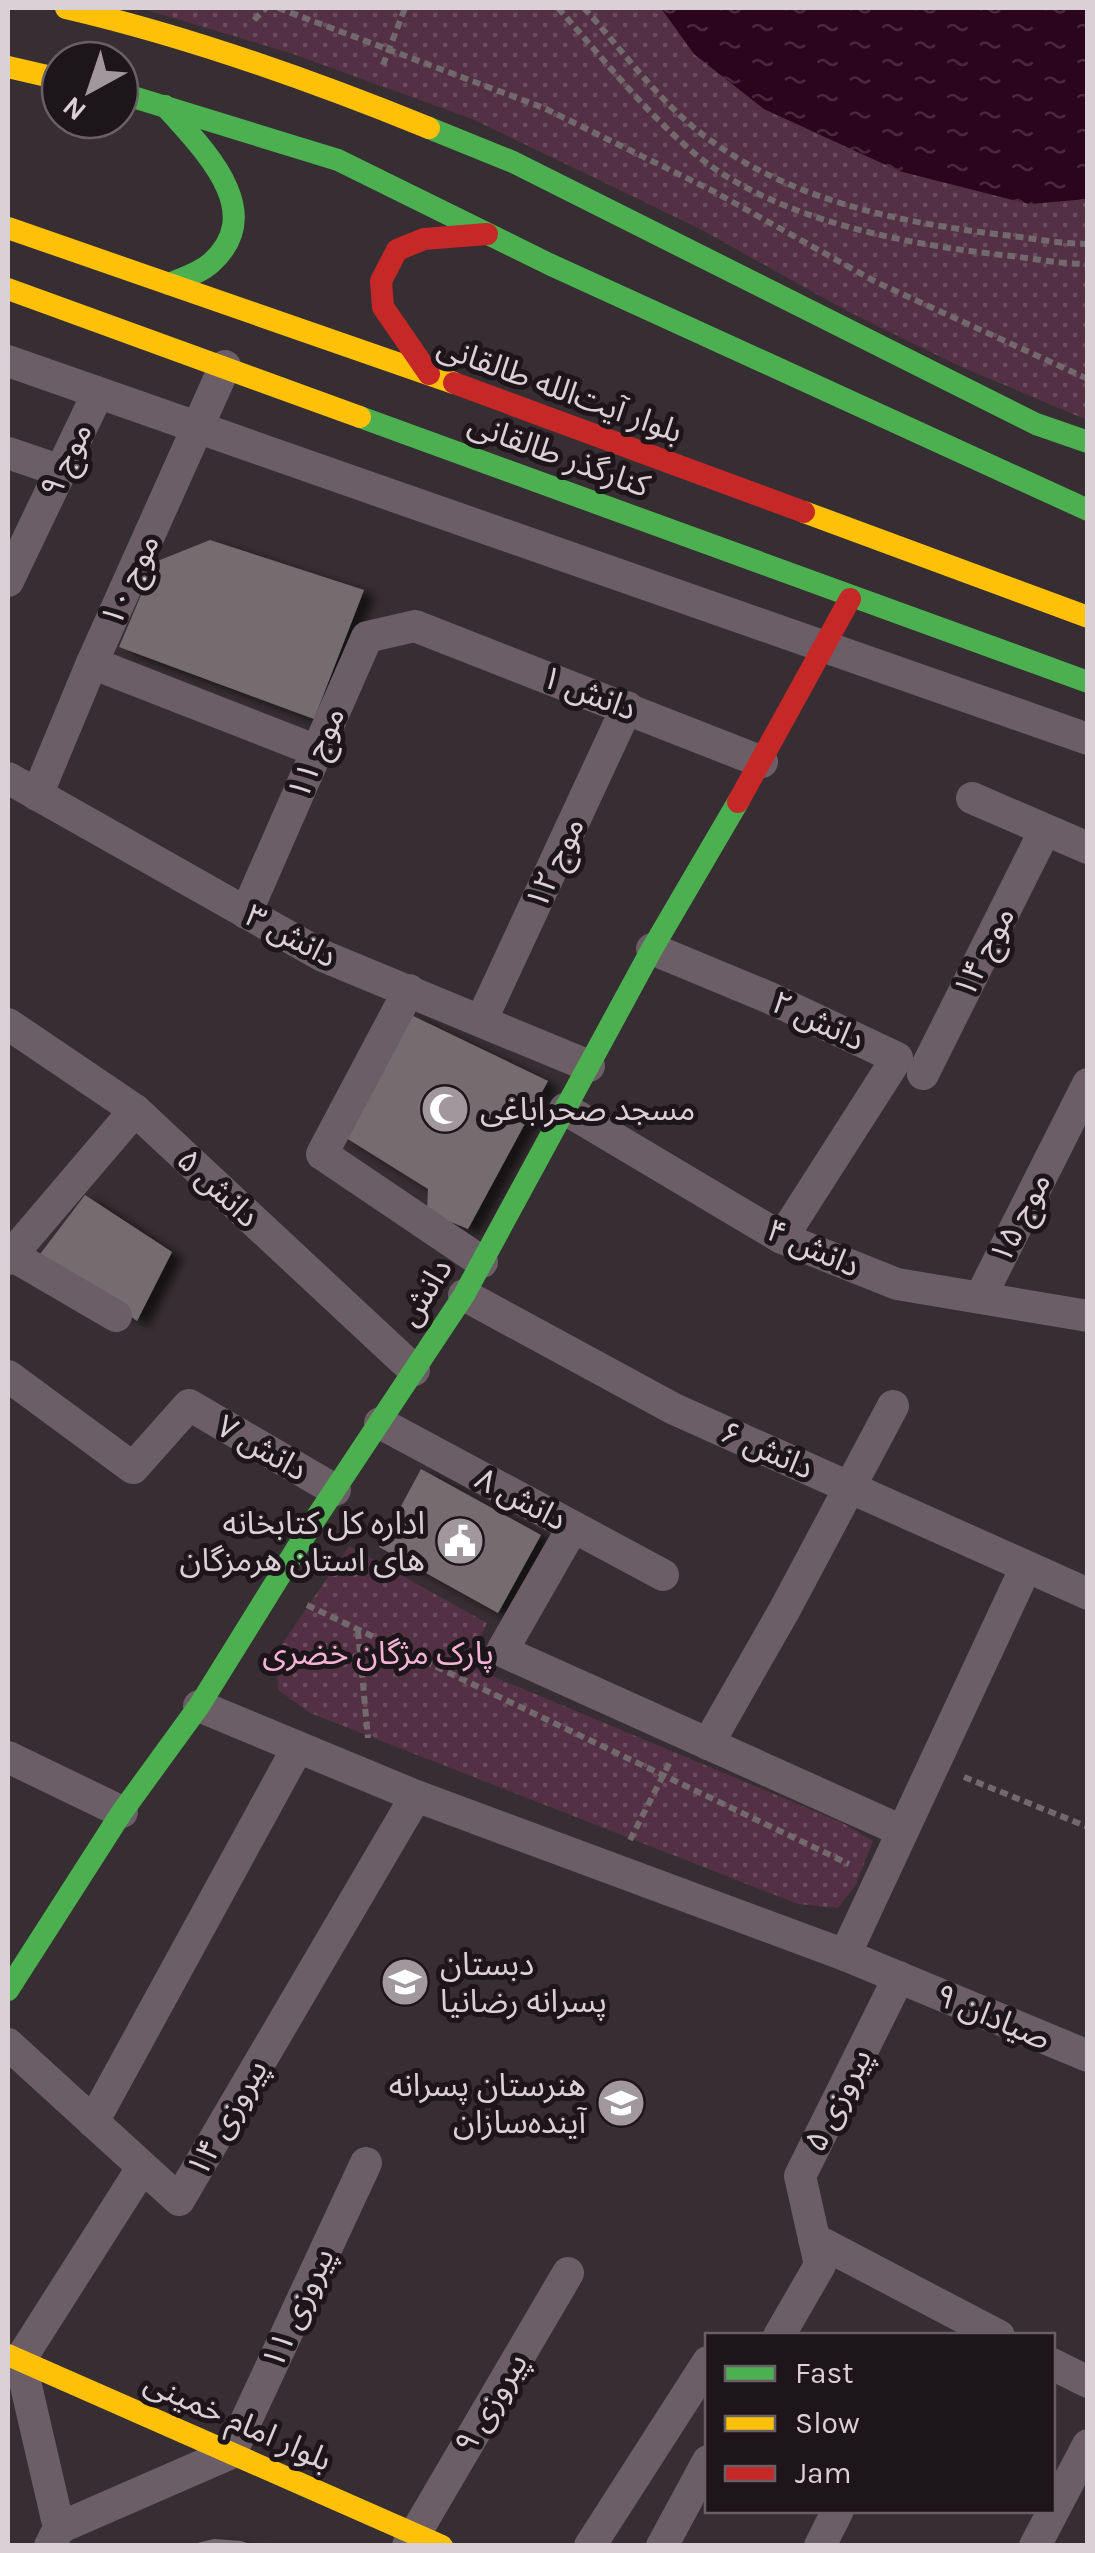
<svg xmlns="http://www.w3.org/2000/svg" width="1095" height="2553" font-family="Karla,'Noto Sans Arabic',sans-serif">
<defs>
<pattern id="green-dots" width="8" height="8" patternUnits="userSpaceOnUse" patternTransform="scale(2.5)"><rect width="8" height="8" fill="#533044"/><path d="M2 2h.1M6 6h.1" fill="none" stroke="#6b4d5e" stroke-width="1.8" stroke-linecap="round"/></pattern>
<pattern id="water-ripples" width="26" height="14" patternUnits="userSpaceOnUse" patternTransform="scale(2.5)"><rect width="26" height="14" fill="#2b041e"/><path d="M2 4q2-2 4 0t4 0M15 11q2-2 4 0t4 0" fill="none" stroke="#49283e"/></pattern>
<filter id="shadow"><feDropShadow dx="11" dy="6" stdDeviation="5" flood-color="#0009"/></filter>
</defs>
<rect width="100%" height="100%" fill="#362e32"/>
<g fill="url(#green-dots)">
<path d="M140,8H661L694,54L764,109L899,171L1029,204L1087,199V420L957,365L847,311L700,229L472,119L290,53Z"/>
<path d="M349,1546L487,1623L466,1665L841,1822L873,1841L855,1886L838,1908L798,1904L310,1713L278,1690L276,1653Z"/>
</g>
<path fill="url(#water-ripples)" d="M661,8H1087V199L1029,204L899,171L764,109L694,54Z"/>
<g fill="#746c70" filter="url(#shadow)">
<path d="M210,540L364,590L314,719L119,647L155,562Z"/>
<path d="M409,1014L548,1081L468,1229L427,1212L428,1189L343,1136Z"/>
<path d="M85,1195L172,1252L137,1321L101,1295L34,1262Z"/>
<path d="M421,1469L541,1535L498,1613L379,1547Z"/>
<path d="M214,2539L241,2541L255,2546H185Z"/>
</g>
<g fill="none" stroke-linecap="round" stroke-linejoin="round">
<g stroke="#72696e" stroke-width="6" stroke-dasharray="8 5" stroke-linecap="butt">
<path d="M278,8L544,108L713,191L876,282L1088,379"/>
<path d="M558,8C602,57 643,110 694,153C775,221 909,245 1011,256C1036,259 1062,264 1088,264"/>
<path d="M584,8C624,52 661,105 710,140C797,203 907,224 1012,236C1037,239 1062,244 1088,244"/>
<path d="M254,20L266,8"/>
<path d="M383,65L405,8"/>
<path d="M307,1605L849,1864"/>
<path d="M358,1631L368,1738"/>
<path d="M964,1777L1088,1827"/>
<path d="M630,1840L670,1762"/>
</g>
<g stroke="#6c5e66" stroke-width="32">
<path d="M8,361L1088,739"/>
<path d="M8,453L61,471"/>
<path d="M8,581L98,393"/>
<path d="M92,663L317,751"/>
<path d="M8,778L323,956L589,1066"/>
<path d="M37,795L92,663L225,366"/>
<path d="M972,798L1088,848"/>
<path d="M246,913L367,637L415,626L762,762"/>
<path d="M652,949L770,998L897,1058L782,1238"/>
<path d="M409,990L322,1154L482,1262"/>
<path d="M482,1019L627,707"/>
<path d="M8,1024L135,1110L414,1370"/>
<path d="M923,1074L1045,830"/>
<path d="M565,1109L782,1238L897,1284L1088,1316"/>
<path d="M8,1253L116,1316"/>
<path d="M8,1259L135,1110"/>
<path d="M464,1295L674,1409L1088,1594"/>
<path d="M980,1298L1088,1084"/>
<path d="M8,1376L133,1468L189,1405L335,1490"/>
<path d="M380,1423L663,1575"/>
<path d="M573,1527L502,1651L902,1831"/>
<path d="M199,1706L416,1796L845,1955L1088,2056"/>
<path d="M708,1744L785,1609L893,1406"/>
<path d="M8,1757L122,1812"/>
<path d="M845,1955L1026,1567"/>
<path d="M8,2044L179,2200L416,1796"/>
<path d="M93,2122L298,1747"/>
<path d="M814,2239L999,2336"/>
<path d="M779,2336L820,2265L800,2176L899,1977"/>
<path d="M1052,2364L1088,2382"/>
<path d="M59,2528L20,2360L142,2168"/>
<path d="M50,2546L59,2528L231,2453L366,2163"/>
<path d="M408,2546L568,2273"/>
<path d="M590,2546L708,2362"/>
<path d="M662,2546L708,2461"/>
<path d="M820,2546L838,2510"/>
<path d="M1035,2546L1088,2445"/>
</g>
<g stroke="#4caf50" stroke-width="22">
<path d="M120,93L338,160L549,264L1088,510"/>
<path d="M165,106C202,148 269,211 211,263C200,273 183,278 169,284"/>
<path d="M429,128L513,162L1036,424L1088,442"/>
<path d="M360,417L1088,682"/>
<path d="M8,1990L122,1812L199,1706L312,1524L464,1295L652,949L738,802"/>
</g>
<g stroke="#ffc107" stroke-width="22">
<path d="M66,8C191,37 311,80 429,128"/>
<path d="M8,67L60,79"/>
<path d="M8,228L454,383"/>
<path d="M8,289L360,417"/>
<path d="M804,512L1088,617"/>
<path d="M8,2355L442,2546"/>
</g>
<g stroke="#c62828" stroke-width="22">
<path d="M429,374L383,307L381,281L397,250L424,239L487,234"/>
<path d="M454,383L804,512"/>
<path d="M738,802L850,599"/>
</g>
</g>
<defs>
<g id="mosque-disc" transform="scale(2.5)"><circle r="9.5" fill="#a1989d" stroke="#1c1519"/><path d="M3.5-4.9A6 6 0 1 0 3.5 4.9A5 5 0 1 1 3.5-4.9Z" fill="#fff"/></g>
<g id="civic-disc" transform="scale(2.5)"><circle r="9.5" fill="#a1989d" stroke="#1c1519"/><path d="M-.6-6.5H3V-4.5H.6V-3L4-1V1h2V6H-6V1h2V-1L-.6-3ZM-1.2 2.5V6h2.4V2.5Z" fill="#fff"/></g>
<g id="school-disc" transform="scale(2.5)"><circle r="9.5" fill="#a1989d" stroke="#1c1519"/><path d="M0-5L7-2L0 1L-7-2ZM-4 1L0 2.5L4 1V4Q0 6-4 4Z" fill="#fff"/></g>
</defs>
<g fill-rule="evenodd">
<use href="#mosque-disc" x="445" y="1109"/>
<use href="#civic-disc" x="460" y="1541"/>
<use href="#school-disc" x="405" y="1982"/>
<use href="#school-disc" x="621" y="2103"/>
</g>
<g text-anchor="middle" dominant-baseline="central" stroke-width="10" stroke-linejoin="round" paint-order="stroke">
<g font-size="32" fill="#dad1d6" stroke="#1c1519">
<text transform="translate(560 389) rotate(20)">بلوار آیت‌الله طالقانی</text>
<text transform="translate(559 455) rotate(20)">کنارگذر طالقانی</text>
<text transform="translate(66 460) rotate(-64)">موج ۹</text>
<text transform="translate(130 580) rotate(-65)">موج ۱۰</text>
<text transform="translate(589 693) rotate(21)">دانش ۱</text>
<text transform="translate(316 753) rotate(-66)">موج ۱۱</text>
<text transform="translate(555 863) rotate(-65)">موج ۱۲</text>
<text transform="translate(291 936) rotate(28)">دانش ۳</text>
<text transform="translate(984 952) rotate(-63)">موج ۱۴</text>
<text transform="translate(818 1021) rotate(25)">دانش ۲</text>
<text transform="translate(218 1188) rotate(43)">دانش ۵</text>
<text transform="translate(1020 1218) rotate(-63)">موج ۱۵</text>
<text transform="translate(813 1248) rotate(24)">دانش ۴</text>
<text transform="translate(425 1292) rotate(-58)">دانش</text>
<text transform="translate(262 1448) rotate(30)">دانش ۷</text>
<text transform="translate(767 1450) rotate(24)">دانش ۶</text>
<text transform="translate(521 1499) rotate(28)">دانش ۸</text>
<text transform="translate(993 2017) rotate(23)">صیادان ۹</text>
<text transform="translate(838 2100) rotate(-63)">پیروزی ۵</text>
<text transform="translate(227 2118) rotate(-60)">پیروزی ۱۴</text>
<text transform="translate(298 2308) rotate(-65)">پیروزی ۱۱</text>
<text transform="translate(491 2403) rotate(-59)">پیروزی ۹</text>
<text transform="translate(238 2421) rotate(24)">بلوار امام خمینی</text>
</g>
<g font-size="32" fill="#dad1d6" stroke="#1c1519" text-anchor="start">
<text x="480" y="1109">مسجد صحراباغی</text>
<text x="425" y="1523" text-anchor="end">اداره کل کتابخانه<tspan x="425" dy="37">های استان هرمزگان</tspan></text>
<text x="440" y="1964">دبستان<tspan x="440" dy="37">پسرانه رضانیا</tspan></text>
<text x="586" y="2085" text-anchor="end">هنرستان پسرانه<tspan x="586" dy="37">آینده‌سازان</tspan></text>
</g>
<g font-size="32" fill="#f5b2d7" stroke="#1c1519">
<text x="378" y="1653">پارک مژگان خضری</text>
</g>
</g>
<rect width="1095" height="2553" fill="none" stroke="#dad1d6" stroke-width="20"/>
<rect x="705" y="2333" width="350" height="180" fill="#1c1519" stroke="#686065" stroke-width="2.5"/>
<rect x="725" y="2366" width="50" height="15" fill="#4caf50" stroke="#686065" stroke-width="2.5"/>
<text x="795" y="2383" font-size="30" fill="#dad1d6">Fast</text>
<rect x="725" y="2416" width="50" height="15" fill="#ffc107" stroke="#686065" stroke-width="2.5"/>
<text x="795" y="2433" font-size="30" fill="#dad1d6">Slow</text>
<rect x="725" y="2466" width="50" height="15" fill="#c62828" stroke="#686065" stroke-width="2.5"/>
<text x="795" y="2483" font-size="30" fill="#dad1d6">Jam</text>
<g transform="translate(90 90) rotate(220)"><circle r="48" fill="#1c1519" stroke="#686065" stroke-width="2.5"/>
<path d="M0-8L18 38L0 25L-18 38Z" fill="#a1989d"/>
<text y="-15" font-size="28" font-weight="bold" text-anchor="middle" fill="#dad1d6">N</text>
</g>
</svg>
